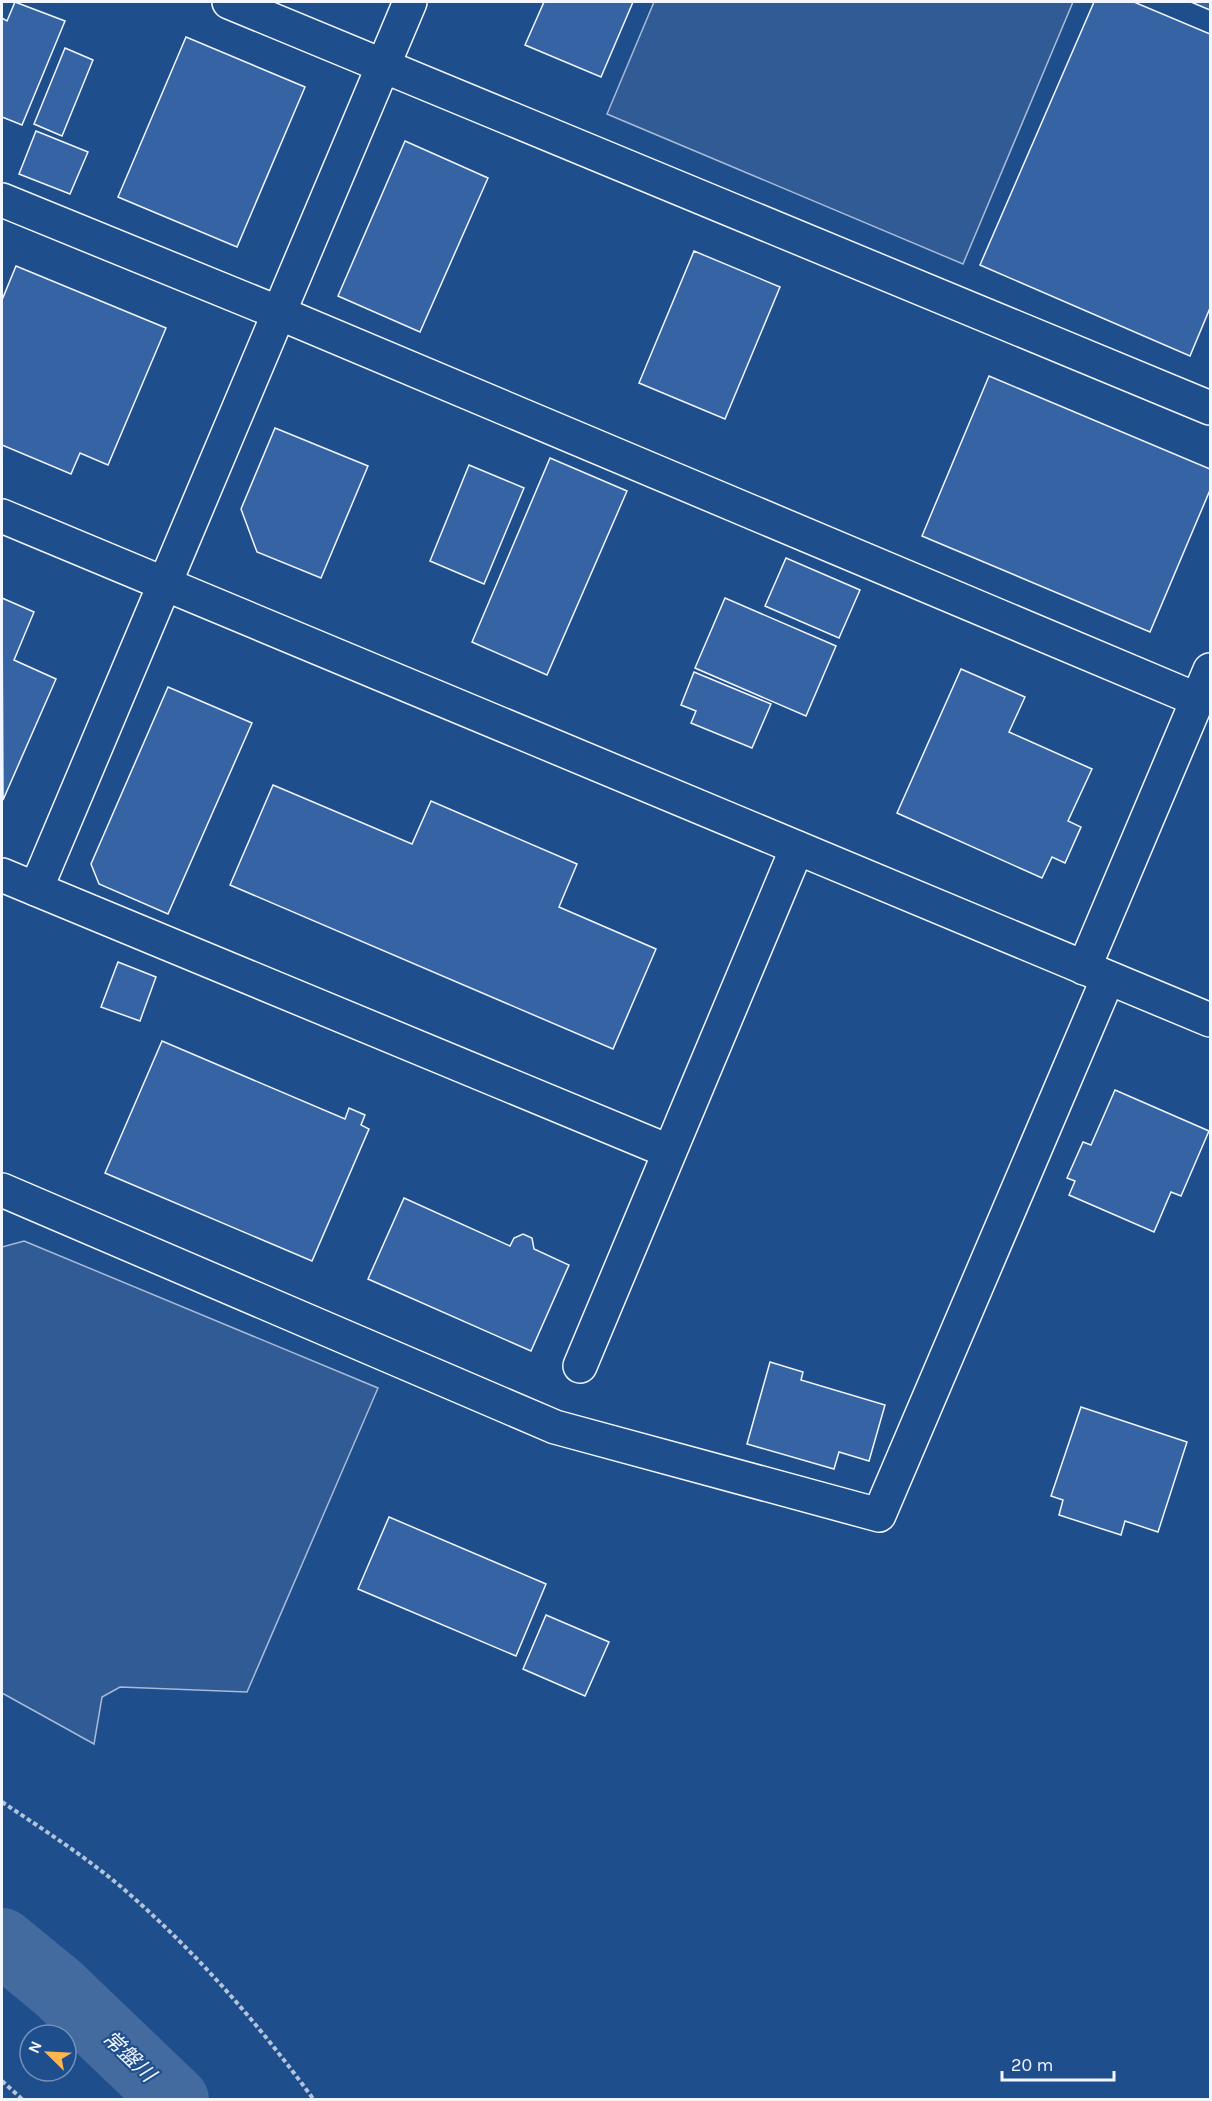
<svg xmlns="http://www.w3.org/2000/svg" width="1212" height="2101" font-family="Karla,'Noto Sans JP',sans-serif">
<rect width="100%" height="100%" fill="#1f4e8c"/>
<g fill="#305b95" stroke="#a8bbd7" stroke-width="1.5">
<path d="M654,2H1073L963,264L607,114Z"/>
<path d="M24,1241L378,1388L247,1692L120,1687L102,1697L94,1744L2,1693V1247Z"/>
</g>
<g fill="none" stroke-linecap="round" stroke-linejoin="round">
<path stroke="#446ba0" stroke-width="68" d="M2,1942L58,1988L175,2100"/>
</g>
<g fill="#3563a3" stroke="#f2f6ff" stroke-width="1.5">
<path d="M15,2L65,21L22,125L2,117V18L7,21Z"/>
<path d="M544,2H633L601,77L525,45Z"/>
<path d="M1094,2H1134L1210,34V308L1190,356L980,265Z"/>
<path d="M1191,2H1210V10Z"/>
<path d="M186,37L305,87L237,247L118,197Z"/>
<path d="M65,48L93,60L62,136L34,124Z"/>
<path d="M36,131L88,152L70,194L19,174Z"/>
<path d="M405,141L488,178L420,332L338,296Z"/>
<path d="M694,251L780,287L725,419L639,383Z"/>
<path d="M16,266L166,328L108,465L80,453L71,474L2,445V300Z"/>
<path d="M989,376L1210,469V490L1150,632L922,536Z"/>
<path d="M275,428L368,466L321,578L257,552L241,509Z"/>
<path d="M550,458L627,491L547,675L472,642Z"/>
<path d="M469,465L524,488L484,584L430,561Z"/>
<path d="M786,558L860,590L839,638L765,606Z"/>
<path d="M2,598L34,612L14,660L56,679L3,800Z"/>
<path d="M725,598L836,646L806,716L695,668Z"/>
<path d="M961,669L1025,697L1009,732L1092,769L1068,821L1081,827L1065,863L1052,857L1042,878L897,813Z"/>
<path d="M694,672L771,704L752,748L691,723L696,711L681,705Z"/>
<path d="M168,687L252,723L168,914L99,884L91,864Z"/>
<path d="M273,785L412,844L431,801L577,864L559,907L656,949L613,1049L230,885Z"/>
<path d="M118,962L156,977L140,1021L101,1007Z"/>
<path d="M162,1041L345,1119L349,1108L365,1115L361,1125L369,1129L312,1261L105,1173Z"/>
<path d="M1115,1090L1209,1131L1181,1196L1171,1192L1154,1232L1069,1195L1075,1181L1067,1178L1083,1142L1091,1145Z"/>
<path d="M404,1198L510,1246L514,1238L523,1234L532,1238L534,1249L569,1265L531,1351L368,1279Z"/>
<path d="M770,1362L803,1372L801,1380L885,1405L869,1461L839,1452L834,1469L747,1444Z"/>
<path d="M1081,1407L1187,1442L1158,1532L1125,1521L1121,1535L1059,1515L1063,1500L1051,1496Z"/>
<path d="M389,1517L546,1584L516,1656L358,1589Z"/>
<path d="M546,1615L609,1642L585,1696L523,1669Z"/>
</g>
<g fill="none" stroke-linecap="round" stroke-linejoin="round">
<g stroke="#f2f6ff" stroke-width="36">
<g id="minor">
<path d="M229,2L1210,408"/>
<path d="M2,200L279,313L1198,700"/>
<path d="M2,875L668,1151"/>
<path d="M2,1190L555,1427L879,1515L1108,978"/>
<path d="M580,1366L797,848"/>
</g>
</g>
<g stroke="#f2f6ff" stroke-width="36">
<g id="tertiary">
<path d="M2,516L1210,1020"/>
<path d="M36,889L410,2"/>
<path d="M1084,968L1210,670"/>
</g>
</g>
<g stroke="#b3c4dc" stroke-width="4" stroke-dasharray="4.5 3" stroke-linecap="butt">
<path d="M2,1802C47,1832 94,1862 135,1899C202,1959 261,2027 314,2100"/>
<path d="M2,2081L23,2100"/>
</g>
<use href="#minor" stroke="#1f4e8c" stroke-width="33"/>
<use href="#tertiary" stroke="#1f4e8c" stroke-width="33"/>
</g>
<g text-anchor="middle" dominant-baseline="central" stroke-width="4.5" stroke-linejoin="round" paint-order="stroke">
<g font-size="21" font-style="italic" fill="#f2f6ff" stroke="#1f4e8c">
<text transform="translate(129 2056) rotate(44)">常盤川</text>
</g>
</g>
<rect width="1212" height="2101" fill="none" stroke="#f2f6ff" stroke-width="6"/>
<g transform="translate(48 2053) rotate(294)"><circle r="28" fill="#1f4e8c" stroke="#7391ba" stroke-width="1.5"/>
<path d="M0-4.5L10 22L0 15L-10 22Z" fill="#ffb74d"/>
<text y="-9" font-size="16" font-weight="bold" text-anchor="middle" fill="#f2f6ff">N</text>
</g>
<path d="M1002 2071v9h112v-9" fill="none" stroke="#f2f6ff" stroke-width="3"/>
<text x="1011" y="2071" font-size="18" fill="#f2f6ff" stroke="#1f4e8c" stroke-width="4.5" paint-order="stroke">20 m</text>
</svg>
